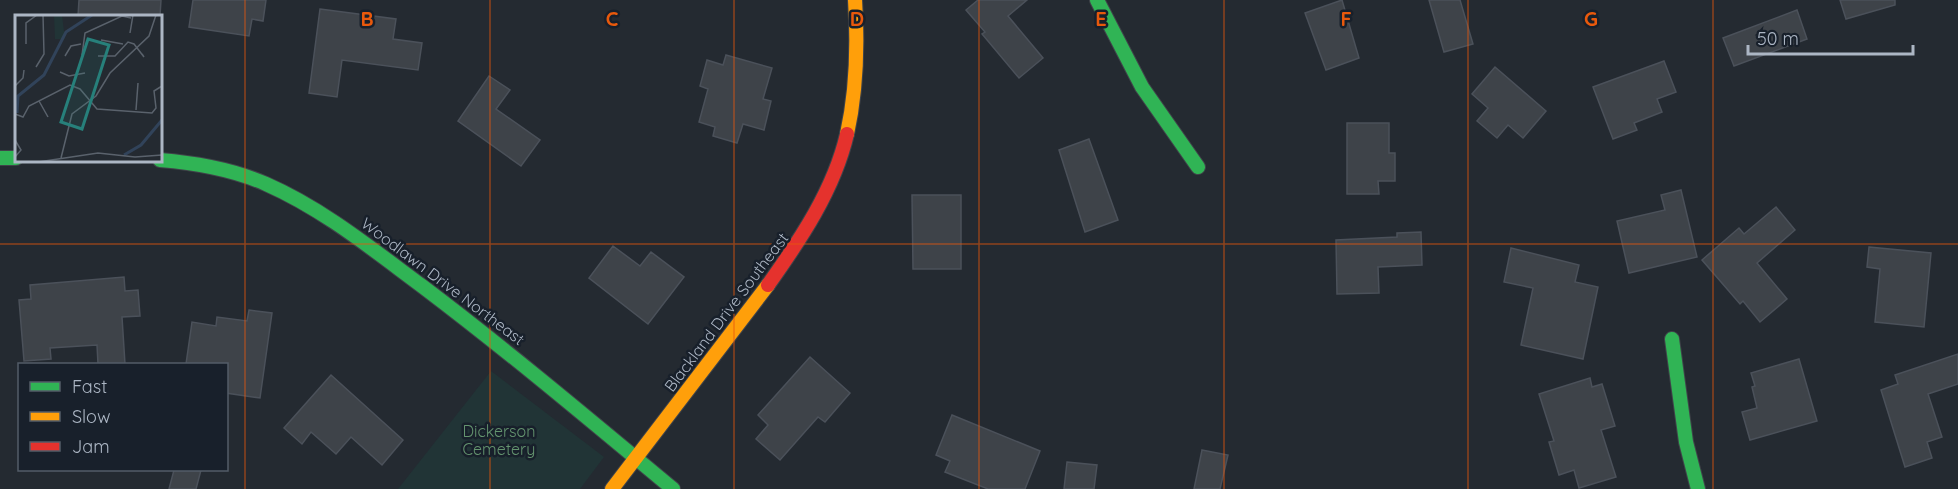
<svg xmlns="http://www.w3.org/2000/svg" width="1958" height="489" font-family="Quicksand,sans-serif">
<rect width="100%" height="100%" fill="#242a31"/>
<path fill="#213436" d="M491,371L604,457L580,489H398Z"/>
<g fill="#3e4349" stroke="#4b515a" stroke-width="1.5">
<path d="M79,0H161L160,16H78Z"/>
<path d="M193,0H266L263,21L252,19L249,36L189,27Z"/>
<path d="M978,0H1027L1008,16L1043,58L1019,78L982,34L985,32L966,10Z"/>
<path d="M1342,0L1359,58L1326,70L1305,13Z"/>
<path d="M1429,0H1460L1473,44L1444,52Z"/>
<path d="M1840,0H1895V5L1846,19Z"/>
<path d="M320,9L396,19L393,39L422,43L418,70L342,60L337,97L309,93Z"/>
<path d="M1797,10L1807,39L1734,66L1723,38Z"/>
<path d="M726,55L772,68L763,99L771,101L764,130L743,124L737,143L713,136L715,127L699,122L708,89L700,86L707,60L723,65Z"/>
<path d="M1664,61L1676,92L1657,99L1662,112L1634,123L1637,130L1613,139L1593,87Z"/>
<path d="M1495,67L1546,111L1523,138L1508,125L1497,138L1477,121L1488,108L1472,94Z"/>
<path d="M489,76L510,90L496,109L540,140L521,166L458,121Z"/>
<path d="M1347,123H1389V153H1395V181H1378L1379,194H1347Z"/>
<path d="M1089,139L1118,220L1085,232L1059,150Z"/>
<path d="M1681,190L1697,257L1629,273L1617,221L1665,210L1661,195Z"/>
<path d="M912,195H961V269H913Z"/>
<path d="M1776,207L1795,230L1757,263L1787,299L1760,322L1743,301L1740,304L1702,260L1739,228L1744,234Z"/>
<path d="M1421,232L1422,265L1378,267L1379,293L1337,294L1336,240L1397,237V233Z"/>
<path d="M613,246L640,266L651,252L684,277L648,324L589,278Z"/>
<path d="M1869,247L1931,253L1924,327L1875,322L1880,269L1867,267Z"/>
<path d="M1511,248L1579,265L1575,282L1598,287L1583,359L1521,345L1533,288L1504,282Z"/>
<path d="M124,277L125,291L138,290L140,316L122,317L125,364H98L97,345L50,348L51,359L24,361L19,300L31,299L30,285Z"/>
<path d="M249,310L272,313L260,398L226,393V364H186L192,322L216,326L217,317L247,321Z"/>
<path d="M1958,354V384L1928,394L1942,437L1927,442L1932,458L1905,467L1881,390L1898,384L1895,375Z"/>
<path d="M810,357L850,393L825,422L818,417L780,460L756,439L768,425L758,415Z"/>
<path d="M1799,359L1817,421L1750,440L1742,412L1757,408L1752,387L1755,386L1751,373Z"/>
<path d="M331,375L403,440L382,465L351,437L336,454L311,432L302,444L284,428Z"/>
<path d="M1590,378L1592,387L1602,384L1615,426L1601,430L1616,477L1579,488L1574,470L1559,475L1549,442L1554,441L1539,394Z"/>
<path d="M952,415L1040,451L1025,489H988L945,472L950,461L936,455Z"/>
<path d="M1202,450L1228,455L1220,489H1194Z"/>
<path d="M1067,462L1097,465L1094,489H1064Z"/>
<path d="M174,470H201L196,489H169Z"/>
</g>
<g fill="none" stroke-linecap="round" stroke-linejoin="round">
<g stroke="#40444a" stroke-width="16">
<g id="fast">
<path d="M1097,0L1142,87L1198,167"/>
<path d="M0,158H16"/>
<path d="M160,160C197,163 232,169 266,184C323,209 372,249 422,286C508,351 590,420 673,489"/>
<path d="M1672,339L1686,442L1698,489"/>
</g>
</g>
<g stroke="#40444a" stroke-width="16">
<g id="slow">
<path d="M847,134C857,89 858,47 855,0"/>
<path d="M612,489L768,285"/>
</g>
</g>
<g stroke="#40444a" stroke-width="16">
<path id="jam" d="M768,285C800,240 834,190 847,134"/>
</g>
<use href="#fast" stroke="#30b455" stroke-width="14"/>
<use href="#slow" stroke="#ff9f0a" stroke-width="14"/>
<use href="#jam" stroke="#e5322d" stroke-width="14"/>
</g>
<path fill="none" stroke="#e8590c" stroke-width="1.5" stroke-opacity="0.55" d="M245,0V489M490,0V489M734,0V489M979,0V489M1224,0V489M1468,0V489M1713,0V489M0,244H1958"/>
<g text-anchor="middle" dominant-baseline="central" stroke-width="5" stroke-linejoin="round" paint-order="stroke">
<g font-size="16" fill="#acb6c4" stroke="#18202b">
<text transform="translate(443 281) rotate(37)">Woodlawn Drive Northeast</text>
<text transform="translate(726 312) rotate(-53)">Blackland Drive Southeast</text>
</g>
<g font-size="16" fill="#64946f" stroke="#18202b">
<text x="499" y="431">Dickerson<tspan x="499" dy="18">Cemetery</tspan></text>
</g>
</g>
<g transform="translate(15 15)">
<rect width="147" height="147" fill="#242a31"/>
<path d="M39,0H47L50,24H40Z" fill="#213436"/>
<path fill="none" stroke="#31435a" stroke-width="3" d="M2,98L3,81L29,60L51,17L77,0M109,140L126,130L147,105"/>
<path fill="none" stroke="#5a626c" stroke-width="1.5" d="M115,18L118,0M147,19V40M86,25L108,29M11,29V8L22,0M67,40L70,18L107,1L116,3M50,41L56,31L66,29M83,41H100L113,27L119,29L129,42L127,39M21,52L29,39L28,0M45,57L54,61L70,58M0,71L8,63L9,55M24,86L33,102M121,95L123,68M0,99L8,102L14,91L55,70L65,74L82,94L137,98L141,93L139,76L147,71M0,125L6,135L0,142M46,143L57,99L81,81L95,58L134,21L141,0M23,147L83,138L120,142L147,140"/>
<path fill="#27807b" fill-opacity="0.15" stroke="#27807b" stroke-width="3" d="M73,24L94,30L67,114L46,107Z"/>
<rect width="147" height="147" fill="none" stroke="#acb6c4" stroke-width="3"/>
</g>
<g font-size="20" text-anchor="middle" font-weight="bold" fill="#e8590c" stroke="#18202b" stroke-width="5" stroke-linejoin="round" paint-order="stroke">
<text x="367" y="26">B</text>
<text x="612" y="26">C</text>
<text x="857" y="26">D</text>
<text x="1101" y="26">E</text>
<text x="1346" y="26">F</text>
<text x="1591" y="26">G</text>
</g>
<rect x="18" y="363" width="210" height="108" fill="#18202b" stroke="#535c68" stroke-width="1.5"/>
<rect x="30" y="382" width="30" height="9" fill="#30b455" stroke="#535c68" stroke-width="1.5"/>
<text x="72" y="393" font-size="18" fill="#acb6c4">Fast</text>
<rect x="30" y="412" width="30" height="9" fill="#ff9f0a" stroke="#535c68" stroke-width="1.5"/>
<text x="72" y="423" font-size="18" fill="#acb6c4">Slow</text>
<rect x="30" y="442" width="30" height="9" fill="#e5322d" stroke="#535c68" stroke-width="1.5"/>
<text x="72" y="453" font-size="18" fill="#acb6c4">Jam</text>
<path d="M1748 45v9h165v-9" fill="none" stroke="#acb6c4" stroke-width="3"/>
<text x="1757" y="45" font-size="18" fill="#acb6c4" stroke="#18202b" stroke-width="4.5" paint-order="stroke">50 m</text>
</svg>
